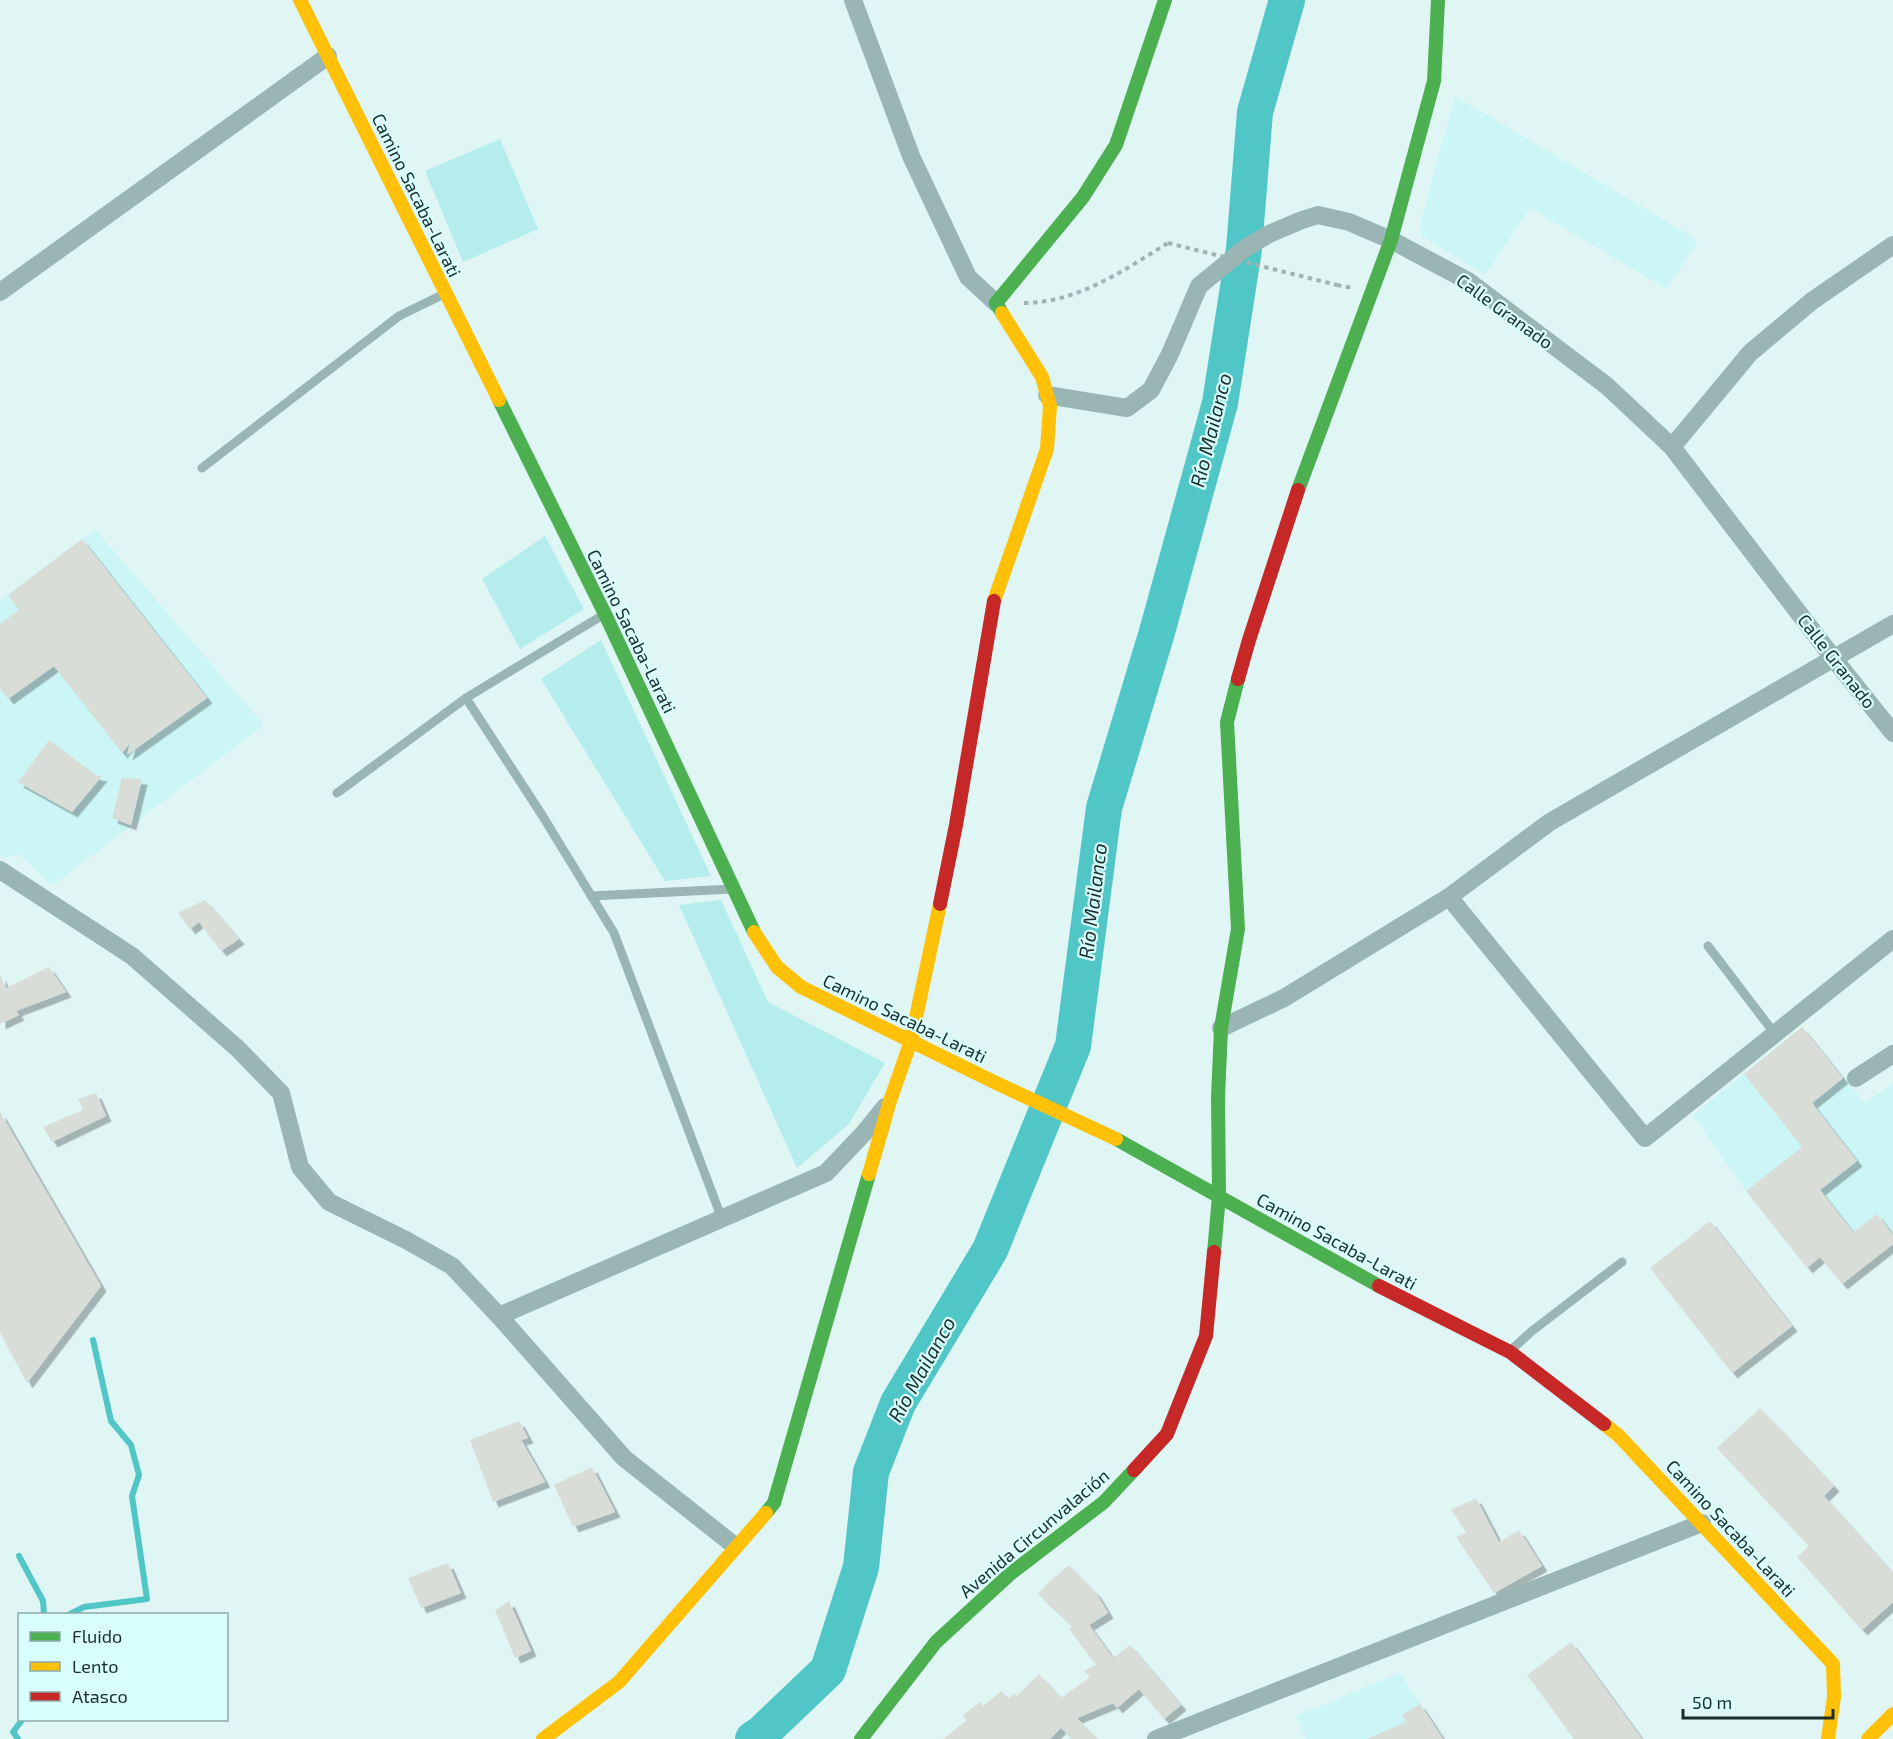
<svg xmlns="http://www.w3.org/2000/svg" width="1893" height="1739" font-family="'Exo 2',sans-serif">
<defs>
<filter id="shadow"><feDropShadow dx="5.5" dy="5.5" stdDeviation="0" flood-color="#0004"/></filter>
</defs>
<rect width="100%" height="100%" fill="#e0f6f5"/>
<g fill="#ccf6f5">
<path d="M1455,96L1698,240L1667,289L1530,208L1485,275L1422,236L1420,224Z"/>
<path d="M95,529L264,725L52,886L19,854L4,858L0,856V600Z"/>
<path d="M1802,1027L1865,1103L1893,1083V1235L1876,1214L1807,1268L1746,1191L1693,1115Z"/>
<path d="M1400,1673L1443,1739H1306L1296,1716Z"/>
</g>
<g fill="#b4edeb">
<path d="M500,139L538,229L463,262L425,171Z"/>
<path d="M545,536L584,609L520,649L482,579Z"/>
<path d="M601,640L711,876L665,881L541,679Z"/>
<path d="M721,900L768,1002L885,1063L849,1124L797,1168L679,905Z"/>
</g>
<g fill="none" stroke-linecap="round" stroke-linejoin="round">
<g stroke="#50c6c6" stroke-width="6">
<path d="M19,1556L43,1601L44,1614"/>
<path d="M70,1614L84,1607L147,1599L132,1496L139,1475L131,1445L111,1421L93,1340"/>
<path d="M18,1739L13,1732L22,1720"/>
</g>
<path stroke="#50c6c6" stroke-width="36" d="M753,1739L762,1733L828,1670L861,1567L871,1472L898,1403L990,1250L1073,1046L1104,808L1157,632L1220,403L1244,249L1255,112L1287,0"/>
</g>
<g fill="#d9ddd8" filter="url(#shadow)">
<path d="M82,539L207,698L127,755L130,743L122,753L54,666L8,699L0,688V624L19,610L8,595Z"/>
<path d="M49,740L96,775L102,776L72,812L18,782Z"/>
<path d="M122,778L142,779L131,825L112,818Z"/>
<path d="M205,900L239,939L221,951L199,922L190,929L178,913Z"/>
<path d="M49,967L66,992L16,1011L19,1015L0,1024V975L6,988Z"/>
<path d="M1802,1027L1843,1078L1812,1103L1857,1161L1820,1190L1853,1232L1877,1214L1893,1235V1244L1842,1284L1820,1257L1807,1268L1746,1191L1802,1147L1744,1074Z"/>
<path d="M96,1093L106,1116L52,1142L43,1127L83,1110L78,1099Z"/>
<path d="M0,1112L101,1286L27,1383L0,1333Z"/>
<path d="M1710,1221L1792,1326L1732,1373L1650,1268Z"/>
<path d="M1760,1408L1834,1486L1824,1496L1893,1573V1602L1862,1630L1797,1557L1809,1546L1717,1448Z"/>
<path d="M519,1421L528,1438L521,1440L545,1482L493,1502L470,1440Z"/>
<path d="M592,1467L615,1512L573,1527L554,1485Z"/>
<path d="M1476,1498L1499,1542L1519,1530L1542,1566L1494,1593L1456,1537L1466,1532L1451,1510Z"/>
<path d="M448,1563L461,1593L421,1608L408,1578Z"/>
<path d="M1069,1565L1096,1593L1108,1613L1089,1625L1113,1658L1130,1645L1181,1705L1164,1719L1139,1689L1117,1708L1113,1703L1077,1718L1097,1739H1073L1061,1728L1050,1739H943L967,1720L963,1715L980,1702L983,1706L1001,1691L1009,1698L1014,1693L1017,1696L1039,1674L1061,1698L1090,1677L1084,1671L1096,1665L1069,1629L1072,1626L1038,1594L1049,1582Z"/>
<path d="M509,1601L531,1651L515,1658L495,1610Z"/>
<path d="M1571,1642L1642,1739H1574L1527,1675Z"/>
<path d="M1420,1704L1443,1739H1366L1406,1722L1402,1715Z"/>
</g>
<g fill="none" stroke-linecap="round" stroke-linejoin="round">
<g stroke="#9eb3b2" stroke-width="4" stroke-dasharray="4.5 4.5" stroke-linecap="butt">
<path d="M1337,285L1352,288"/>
<path d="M1024,303C1077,303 1124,270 1168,243"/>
</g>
<g stroke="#99b5b4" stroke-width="9">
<path d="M202,468L399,316L444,294"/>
<path d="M466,698L542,815L614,933L722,1219"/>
<path d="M337,793L466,698L603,615"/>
<path d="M591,896L733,889"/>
<path d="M1708,946L1775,1034"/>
<path d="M1511,1350L1532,1331L1622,1262"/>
</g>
<g stroke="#99b5b4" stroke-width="18">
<path d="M853,0L911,156L968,277L996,303"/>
<path d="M0,292L328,56"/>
<path d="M1047,395L1127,408L1151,390L1170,354L1199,286L1244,249L1269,234L1302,220L1318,215L1349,222L1391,240L1468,281L1607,386L1672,447L1834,659L1893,733"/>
<path d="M1672,447L1750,353L1812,301L1893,245"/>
<path d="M0,870L132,956L237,1048L281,1093L300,1167L329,1202L406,1240L452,1266L499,1316L624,1458L735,1546"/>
<path d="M1449,897L1645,1138L1893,939"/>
<path d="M1221,1028L1284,998L1449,897L1550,822L1893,624"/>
<path d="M1856,1078L1893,1054"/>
<path d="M499,1316L826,1173L864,1133L885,1107"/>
<path d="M1156,1739L1702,1523"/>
</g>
<g stroke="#4caf50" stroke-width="14">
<path d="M1002,313L996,303L1083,197L1116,145L1165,0"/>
<path d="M499,400L605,614L754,932"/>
<path d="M1298,490L1391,240L1434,81L1438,0"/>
<path d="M1116,1139L1379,1286"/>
<path d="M1214,1252L1219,1196L1218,1097L1221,1028L1238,929L1227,722L1238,679"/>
<path d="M766,1513L774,1503L869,1174"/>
<path d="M861,1739L936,1642L1010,1574L1104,1502L1134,1470"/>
</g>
<g stroke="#ffc107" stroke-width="14">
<path d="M300,0L499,400"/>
<path d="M994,601L1047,449L1050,406L1042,377L1002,313"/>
<path d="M754,932L777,967L801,987L994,1082L1116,1139"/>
<path d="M869,1174L890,1101L911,1041L940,904"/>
<path d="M1604,1424L1618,1435L1833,1664L1834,1697L1828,1739"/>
<path d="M543,1739L619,1682L766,1513"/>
<path d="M1868,1739L1893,1714"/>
</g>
<g stroke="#c62828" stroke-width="14">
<path d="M1238,679L1249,640L1298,490"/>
<path d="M940,904L956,825L994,601"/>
<path d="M1379,1286L1510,1352L1604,1424"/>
<path d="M1134,1470L1167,1434L1206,1336L1214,1252"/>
</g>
<path stroke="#9eb3b2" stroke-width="4" stroke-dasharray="4.5 4.5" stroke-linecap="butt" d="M1168,243L1337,285"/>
</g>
<g text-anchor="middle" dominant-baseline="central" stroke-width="4.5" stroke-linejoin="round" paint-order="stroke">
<g font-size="18" fill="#1b2e2d" stroke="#d8fefd">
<text transform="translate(417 195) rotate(64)">Camino Sacaba-Larati</text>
<text transform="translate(1505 311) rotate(36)">Calle Granado</text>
<text transform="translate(632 631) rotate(64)">Camino Sacaba-Larati</text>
<text transform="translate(1837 661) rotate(52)">Calle Granado</text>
<text transform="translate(905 1018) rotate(26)">Camino Sacaba-Larati</text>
<text transform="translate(1337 1241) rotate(29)">Camino Sacaba-Larati</text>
<text transform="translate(1731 1528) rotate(47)">Camino Sacaba-Larati</text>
<text transform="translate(1034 1533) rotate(-40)">Avenida Circunvalación</text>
</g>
<g font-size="20" font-style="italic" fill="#182f2f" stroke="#d8fefd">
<text transform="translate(1210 430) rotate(-76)">Río Mailanco</text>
<text transform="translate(1092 901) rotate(-83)">Río Mailanco</text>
<text transform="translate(921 1369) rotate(-61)">Río Mailanco</text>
</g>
</g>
<rect x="18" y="1613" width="210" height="108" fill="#d8fefd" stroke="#8cabaa" stroke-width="1.5"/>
<rect x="30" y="1632" width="30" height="9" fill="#4caf50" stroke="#8cabaa" stroke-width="1.5"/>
<text x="72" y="1643" font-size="18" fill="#1b2e2d">Fluido</text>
<rect x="30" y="1662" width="30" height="9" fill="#ffc107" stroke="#8cabaa" stroke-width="1.5"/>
<text x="72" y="1673" font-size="18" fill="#1b2e2d">Lento</text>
<rect x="30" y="1692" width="30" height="9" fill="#c62828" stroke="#8cabaa" stroke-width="1.5"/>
<text x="72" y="1703" font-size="18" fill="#1b2e2d">Atasco</text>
<path d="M1683 1709v9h150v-9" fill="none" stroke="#1b2e2d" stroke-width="3"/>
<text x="1692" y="1709" font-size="18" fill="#1b2e2d" stroke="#d8fefd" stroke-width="4.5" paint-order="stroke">50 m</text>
</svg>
